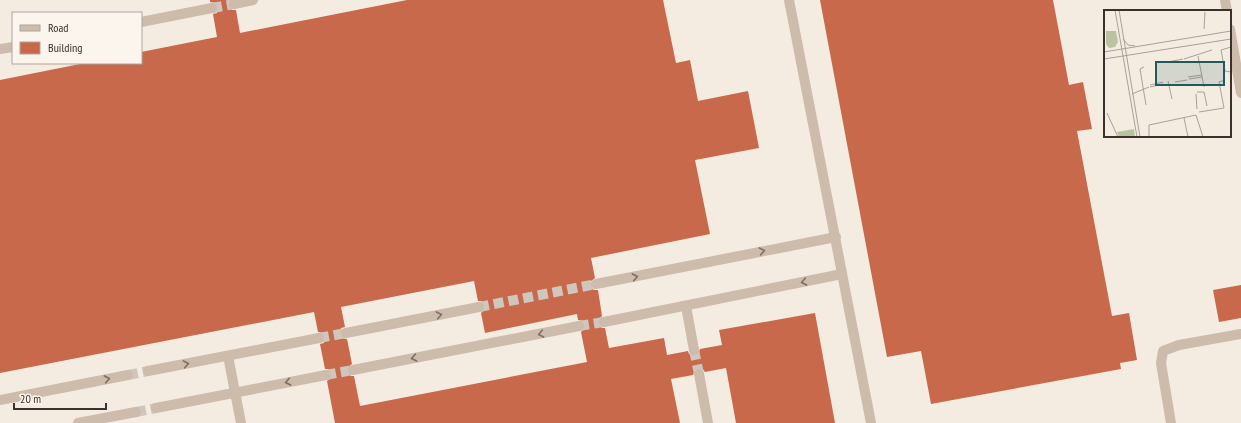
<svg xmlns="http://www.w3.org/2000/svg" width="1241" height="423" font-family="'PT Sans Narrow',sans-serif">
<rect width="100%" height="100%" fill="#f4ebe1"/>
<g fill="#c8694b" fill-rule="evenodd">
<path d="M210,0H229L228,6L232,10H236L240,33L407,0H663L676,63L690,60L698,101L748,91L759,148L695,160L710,234L591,258L595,278L590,282V286L594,290H598L602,316L598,320V324L602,328H605L609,348L664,338L667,355L688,351L689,354L695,356L698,355L700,349L722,345L719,330L815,313L835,423H736L726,368L705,372L702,368H698L695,369L693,375L671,379L680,423H335L327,381L332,377V373L328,369H325L320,344L324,343L325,337L324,333L318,332L314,312L0,373V80L85,63H141V52L217,37L213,14L217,13L218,7L217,3L210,2ZM474,281L478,301H481L485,305V309L481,313L485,333L577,314L578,320L584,321L585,324V328L581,332L587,362L360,406L354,376H351L347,372V368L352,364L347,339L341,338L340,334L341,328L345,327L341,307Z"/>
<path d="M820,0H1053L1069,85L1083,82L1092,129L1077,131L1112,316L1129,313L1137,360L1120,363L1121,369L931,404L921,351L887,357Z"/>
<path d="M1241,285V318L1219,322L1213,290Z"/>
</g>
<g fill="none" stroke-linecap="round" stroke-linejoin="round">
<g stroke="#cfc6bd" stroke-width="10" stroke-dasharray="10 5" stroke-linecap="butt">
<path d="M212,8L234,4"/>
<path d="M479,307L596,284"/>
<path d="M579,326L604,322"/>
<path d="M319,338L346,333"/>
<path d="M694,350L699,374"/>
<path d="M128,375L148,371"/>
<path d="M326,375L353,370"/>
<path d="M136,412L156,408"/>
</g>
<g stroke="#cdbbac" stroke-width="10">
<path d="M789,0L871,423"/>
<path d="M1225,0L1227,11"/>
<path d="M234,4L253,0"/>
<path d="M141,22L212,8"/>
<path d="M1230,29L1241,93"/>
<path d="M0,49L13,47"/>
<path d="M596,284L836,237"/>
<path d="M686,306L694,350"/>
<path d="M604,322L842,274"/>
<path d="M346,333L479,307"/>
<path d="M228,356L241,423"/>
<path d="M353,370L579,326"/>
<path d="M148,371L319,338"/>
<path d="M699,374L708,423"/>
<path d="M0,400L128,375"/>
<path d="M156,408L326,375"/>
<path d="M78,423L136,412"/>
<path d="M1171,423L1161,363L1163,351L1179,345L1241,334"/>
</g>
</g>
<defs><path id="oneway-chevron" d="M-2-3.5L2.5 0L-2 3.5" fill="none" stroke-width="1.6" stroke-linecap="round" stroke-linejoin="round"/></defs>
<g stroke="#7d6f65">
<use href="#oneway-chevron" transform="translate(762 251) rotate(-11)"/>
<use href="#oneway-chevron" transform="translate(635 277) rotate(-11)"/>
<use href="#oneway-chevron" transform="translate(804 282) rotate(169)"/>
<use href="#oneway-chevron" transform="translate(439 315) rotate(-11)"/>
<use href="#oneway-chevron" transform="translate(541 334) rotate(169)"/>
<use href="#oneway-chevron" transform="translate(414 358) rotate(169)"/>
<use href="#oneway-chevron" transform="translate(186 364) rotate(-11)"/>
<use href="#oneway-chevron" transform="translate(107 379) rotate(-11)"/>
<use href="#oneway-chevron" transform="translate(288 382) rotate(169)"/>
</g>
<g transform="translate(1104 10)">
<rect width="127" height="127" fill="#f4ebe1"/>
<path d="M2,21H12L14,32L11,37L5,38L2,34ZM30,119L31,127H15L13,122Z" fill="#b8c4a0"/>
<path fill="none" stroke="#aaa098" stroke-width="1" d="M11,0L33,127M15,0L36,127M100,19L101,2M19,29L24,35L31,36M127,37L117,40L121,61L127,62M0,42L127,21M94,46L100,77M0,49L127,29M80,49L108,40M64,52L79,49M40,57L36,59L42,95M84,67L98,65M85,69L98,67M64,71L68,89M71,72L83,70M46,75L59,72M46,77L59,74M93,82H100L103,96M28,84L45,77M92,84L93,99M95,102L120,98L115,72L121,70M3,103L14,127M80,108L84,127M45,127V115L92,105L99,127"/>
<path fill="#1f5a5e" fill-opacity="0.15" stroke="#1f5a5e" stroke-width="2" d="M52,52H120V75H52Z"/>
<rect width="127" height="127" fill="none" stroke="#3b302b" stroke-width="2"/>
</g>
<rect x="12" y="12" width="130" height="52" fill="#fbf5ee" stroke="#aea6a0"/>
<rect x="20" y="25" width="20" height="6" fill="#cdbbac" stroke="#aea6a0"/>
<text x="48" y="32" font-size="12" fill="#3b302b">Road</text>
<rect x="20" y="42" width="20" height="12" fill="#c8694b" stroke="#aea6a0"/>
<text x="48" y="52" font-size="12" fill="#3b302b">Building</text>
<path d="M14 403v6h92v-6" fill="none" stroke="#3b302b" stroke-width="2"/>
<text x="20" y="403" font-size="12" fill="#3b302b" stroke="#fbf5ee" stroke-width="3" paint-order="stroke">20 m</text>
</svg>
